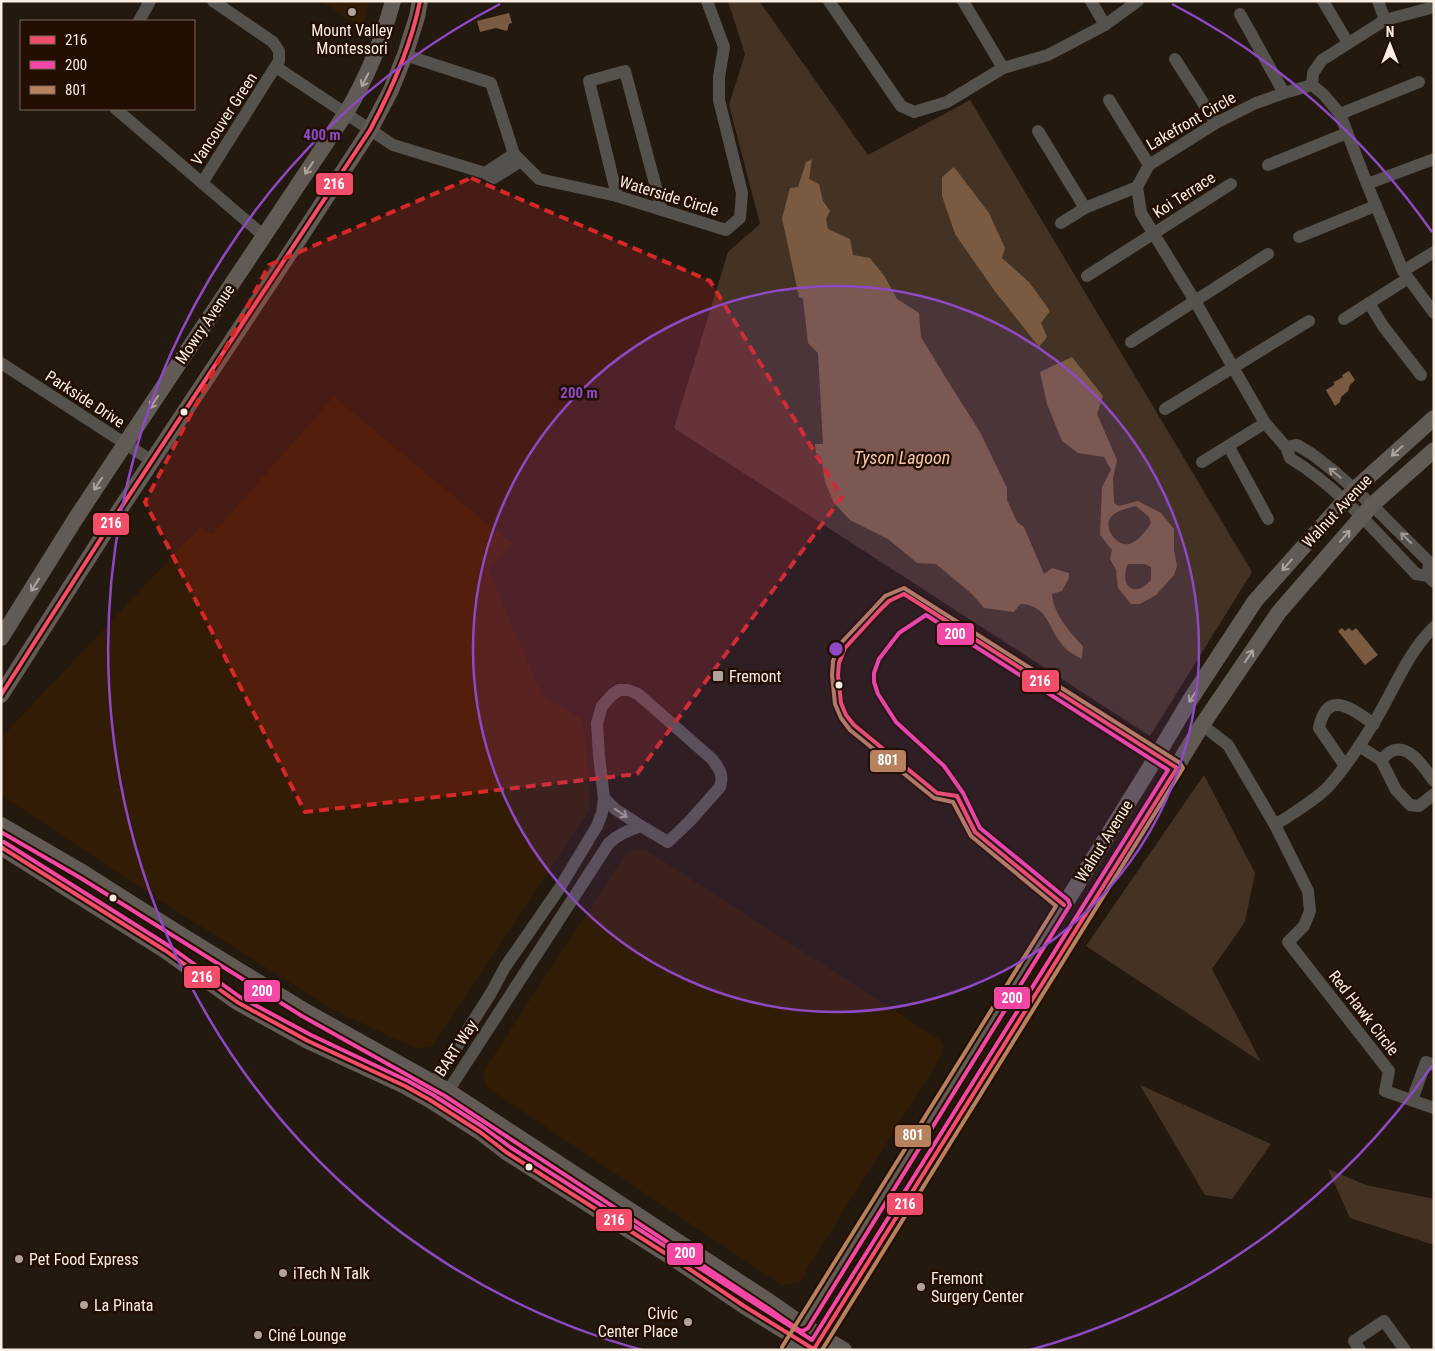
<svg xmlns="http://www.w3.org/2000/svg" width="1435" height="1351" font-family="'Roboto Condensed',sans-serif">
<rect width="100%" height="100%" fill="#24190f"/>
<g fill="#331c06">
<path d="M321,1H369L365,22L361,27Z"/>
<path d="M333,396L491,527L513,543L488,570L542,695L583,720L590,800L588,812L432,1046L417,1049L334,1010L156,898L1,795V738L201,526L212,535L328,403Z"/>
<path d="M637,849L649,852L940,1040L944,1045L942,1055L808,1267L802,1281L797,1283L783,1285L779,1283L494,1092L486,1086L483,1072L626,853Z"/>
</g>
<g fill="#443325">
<path d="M728,1H759L868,155L970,100L1252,572L1150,736L674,428L728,252L760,224L729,105L745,54Z"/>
<path d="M1204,775L1255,873L1245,922L1212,969L1261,1062L1086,946Z"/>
<path d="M1140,1085L1271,1144L1232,1199L1205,1195Z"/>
<path d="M1328,1169L1366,1185L1434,1199V1245L1350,1218Z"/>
</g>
<g fill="#7a5b42" fill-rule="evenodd">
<path d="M509,13L512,23L509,24L507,31L496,28L480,32L477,21Z"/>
<path d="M812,159L809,179L819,184L823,201L830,211L826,219L828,229L850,239L853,255L870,258L885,277L897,299L919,313L921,337L944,375L980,432L1007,488V500L1017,522L1024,527L1044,574L1052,568L1069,573V578L1062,591L1052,594C1053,613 1070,633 1083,646L1082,659C1072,654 1064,649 1058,639C1047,622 1045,605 1020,604L1014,612L984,608L972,594L936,564L917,563L888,539L850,520L834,503L825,482L821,457L816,453L815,444H823L818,353L808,343L803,299L799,297L782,218L790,188L798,187L806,162Z"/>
<path d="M954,167L989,213L1005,248L1002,258L1029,282L1050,311L1041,323L1047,337L1039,347L994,290L955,234L942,196V177Z"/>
<path d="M1072,357L1103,396L1097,414L1117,460L1113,478L1114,503L1119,506L1138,501L1161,513L1174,529V551L1177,566L1174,575L1156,595L1140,604H1131L1118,588L1116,570L1110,559L1112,550L1100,535L1102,487L1111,470L1104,457L1078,453L1062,441L1047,404L1040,372ZM1136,506L1149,517L1151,523C1147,530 1139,540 1132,543C1118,550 1102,527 1111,517C1117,510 1128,508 1136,506ZM1128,564H1145L1151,567V580C1135,599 1118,586 1128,564Z"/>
<path d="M1349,371L1355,380L1350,385L1348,391L1341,397L1340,402L1335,406L1326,390L1334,385V382L1343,377L1342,375Z"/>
<path d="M1342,628L1345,631L1349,628L1352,631L1356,628L1378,655L1365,665L1338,631Z"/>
</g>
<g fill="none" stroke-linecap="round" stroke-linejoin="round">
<g stroke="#55514d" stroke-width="12">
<path d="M829,1L901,106L914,112L947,102L1003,68L1048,55L1105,25L1138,1"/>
<path d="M963,1L1003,68"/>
<path d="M1091,1L1105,25"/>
<path d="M1323,1L1348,43"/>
<path d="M1378,1L1385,20"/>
<path d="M1240,14L1284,93"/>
<path d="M139,21L150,1"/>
<path d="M405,55L491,83L514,154L539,179L617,196L726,230L740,218L742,193L719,100V77L724,47L707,1"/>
<path d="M1175,59L1216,123"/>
<path d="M276,67L393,145L485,173L494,178L521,161"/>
<path d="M1312,85L1313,73L1322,60L1385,20L1434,7"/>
<path d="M1109,100L1149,165"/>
<path d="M116,109L264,236"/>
<path d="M1340,114L1419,82"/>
<path d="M1038,131L1085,208"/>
<path d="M1268,165L1347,133"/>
<path d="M485,173L514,154"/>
<path d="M202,183L279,61V51L273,42L213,1"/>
<path d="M1367,184L1434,159"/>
<path d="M617,196L589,81L625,71L662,210"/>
<path d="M1061,223L1085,208L1137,187"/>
<path d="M1299,237L1375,206"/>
<path d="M1403,271L1434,252"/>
<path d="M1087,276L1231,184"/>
<path d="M1369,303L1383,326L1421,375"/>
<path d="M1434,313L1403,271L1367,184L1340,114L1324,95L1312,85L1284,93L1256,103L1216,123L1149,165L1137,187L1141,213L1195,301L1265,423L1286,447L1290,458C1339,488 1376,532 1416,574L1428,576L1434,582"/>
<path d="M1344,319L1407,279"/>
<path d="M1131,342L1268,254"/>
<path d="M1,363L152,461"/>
<path d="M1165,409L1309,321"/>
<path d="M1229,447L1268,519"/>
<path d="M1286,447L1297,445L1312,454L1335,472L1372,505L1429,562L1428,576"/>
<path d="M1202,462L1265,423"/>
<path d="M619,690H628L638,694L712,759C719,768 724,775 720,787L689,822L668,842L641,826C628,830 619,834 609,843L448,1091L430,1100L434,1083L491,993L505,967L559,889L597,826L602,813L604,798L599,756L597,723L602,706L612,695Z"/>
<path d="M1202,725L1228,745L1275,825L1308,891L1310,911L1304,926L1288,942L1389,1071L1385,1091L1434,1108"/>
<path d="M1359,746L1381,760C1384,757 1387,754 1390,752C1408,741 1425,769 1434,781"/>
<path d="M1381,760L1396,790L1410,805L1419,806L1434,794"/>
<path d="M1345,766L1319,728C1327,688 1352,709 1374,724"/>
<path d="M604,798L615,809L641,826"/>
<path d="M1275,825C1293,813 1313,802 1328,787C1346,767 1361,744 1375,721C1394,690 1407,653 1434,627"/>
<path d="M1412,1100L1426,1062L1434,1065"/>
<path d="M1360,1350L1354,1341L1384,1321L1405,1350"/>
</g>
<g stroke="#615a55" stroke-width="16">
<path d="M1,638L76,518L125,444L346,113C367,78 382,41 393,1"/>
<path d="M1,695L109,526L301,236L370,130L391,90L405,55L417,17L420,1"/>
<path d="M1,825L82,872L178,933L305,1011L448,1091L770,1302L803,1325L844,1350"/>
<path d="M1,847L166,951L237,1002L308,1041L405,1086L430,1100L480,1132L506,1152L679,1262L744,1306L804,1343"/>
<path d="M787,1350L1146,774L1190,700L1255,601L1355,489L1434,418"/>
<path d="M814,1350L1127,848L1202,725L1279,612L1372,505L1434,450"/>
</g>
<g stroke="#220f01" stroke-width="8">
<g id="bus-1">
<path d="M904,594L1177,768"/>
<path d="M904,594L889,601L878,612L845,648L839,663L838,675L841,703L846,715L854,725L937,793L957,796"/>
<path d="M1,695L109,526L370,130C392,89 411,47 420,1"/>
<path d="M957,796L975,832L1064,905"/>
<path d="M1,847L166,951L237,1002L308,1041L405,1086L430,1100L480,1132L506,1152L679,1262L744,1306L815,1350"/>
<path d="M814,1349L1177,768"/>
</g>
</g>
<g stroke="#220f01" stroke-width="8">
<path id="bus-2" d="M1,832L79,877L302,1016L445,1096L766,1307L799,1330L803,1331L808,1328L1070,905L1068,900L980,828L963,793L944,766L896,722L878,694L874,682V673L879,659L899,633L926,615L1168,770L812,1340L510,1147L483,1127L433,1095L408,1081L311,1035L240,997L169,946L4,842"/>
</g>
<g stroke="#220f01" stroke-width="8">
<path id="bus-3" d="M782,1347L1056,906L971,836L953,802L934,798L850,730L841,718L835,704L832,675L833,661L840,644L874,608L885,596L904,588L1180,763L1183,768L822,1350"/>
</g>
<use href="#bus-1" stroke="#f44d6c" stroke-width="4"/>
<use href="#bus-2" stroke="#f346a5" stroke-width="4"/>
<use href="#bus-3" stroke="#b6815c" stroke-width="4"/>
</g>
<defs><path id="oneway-shaft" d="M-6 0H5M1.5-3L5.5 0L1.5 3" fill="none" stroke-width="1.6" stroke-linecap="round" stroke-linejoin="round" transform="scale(1.25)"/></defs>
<g stroke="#aea49c">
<use href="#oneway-shaft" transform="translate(365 80) rotate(117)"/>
<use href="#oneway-shaft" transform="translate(309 168) rotate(124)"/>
<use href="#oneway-shaft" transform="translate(154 402) rotate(124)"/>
<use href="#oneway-shaft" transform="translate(1397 451) rotate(138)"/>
<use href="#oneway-shaft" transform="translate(98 484) rotate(123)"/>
<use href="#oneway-shaft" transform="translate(1345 536) rotate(-49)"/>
<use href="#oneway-shaft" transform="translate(1287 565) rotate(132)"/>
<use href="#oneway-shaft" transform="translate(35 585) rotate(122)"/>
<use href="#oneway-shaft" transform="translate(1249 656) rotate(-56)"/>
<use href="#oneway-shaft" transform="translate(1193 696) rotate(123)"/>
</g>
<g stroke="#a09890">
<use href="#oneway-shaft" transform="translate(1335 473) rotate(-141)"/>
<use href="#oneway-shaft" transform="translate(1406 538) rotate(-135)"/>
<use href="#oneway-shaft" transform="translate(621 813) rotate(34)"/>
</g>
<path fill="#d62828" fill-opacity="0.2" stroke="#d62828" stroke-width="4" stroke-dasharray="10 6" stroke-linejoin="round" d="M471,178L710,281L842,497L637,774L305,812L145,502L269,265Z"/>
<circle cx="836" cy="649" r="363" fill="#8e49c4" fill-opacity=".12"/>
<g fill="none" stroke="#8e49c4" stroke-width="2.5">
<circle cx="836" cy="649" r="363"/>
<path d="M1432 1066A727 727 0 0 1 1030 1350M642 1350A727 727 0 0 1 500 4M1172 4A727 727 0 0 1 1432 232"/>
</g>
<g fill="#b0a399" stroke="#220f01" stroke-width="2">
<circle cx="352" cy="12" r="5"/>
<rect x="712" y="670" width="12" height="12" rx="2.5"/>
<circle cx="19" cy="1259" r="5"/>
<circle cx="283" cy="1273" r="5"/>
<circle cx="921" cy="1287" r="5"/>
<circle cx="84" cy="1305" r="5"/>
<circle cx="688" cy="1322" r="5"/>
<circle cx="258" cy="1335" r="5"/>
</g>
<g fill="#fbeee3" stroke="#220f01" stroke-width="2">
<circle cx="184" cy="412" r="4.5"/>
<circle cx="839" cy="685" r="4.5"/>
<circle cx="113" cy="898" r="4.5"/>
<circle cx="529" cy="1167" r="4.5"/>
</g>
<g text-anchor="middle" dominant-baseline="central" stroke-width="5" stroke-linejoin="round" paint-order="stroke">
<g font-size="16" fill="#fbeee3" stroke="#220f01" text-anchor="start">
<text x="352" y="30" text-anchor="middle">Mount Valley<tspan x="352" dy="18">Montessori</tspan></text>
<text x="729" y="676">Fremont</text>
<text x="29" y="1259">Pet Food Express</text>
<text x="293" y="1273">iTech N Talk</text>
<text x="931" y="1278">Fremont<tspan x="931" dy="18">Surgery Center</tspan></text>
<text x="94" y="1305">La Pinata</text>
<text x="678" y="1313" text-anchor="end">Civic<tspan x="678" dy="18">Center Place</tspan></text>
<text x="268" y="1335">Ciné Lounge</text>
</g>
<g font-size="16" fill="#fbeee3" stroke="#220f01">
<text transform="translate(224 119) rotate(-57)">Vancouver Green</text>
<text transform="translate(1191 121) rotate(-30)">Lakefront Circle</text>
<text transform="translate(1184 195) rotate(-33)">Koi Terrace</text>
<text transform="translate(669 196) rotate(17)">Waterside Circle</text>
<text transform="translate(205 324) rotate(-56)">Mowry Avenue</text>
<text transform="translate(85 399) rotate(33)">Parkside Drive</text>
<text transform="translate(1337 511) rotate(-47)">Walnut Avenue</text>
<text transform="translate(1104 841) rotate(-58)">Walnut Avenue</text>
<text transform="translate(1364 1013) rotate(52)">Red Hawk Circle</text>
<text transform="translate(456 1048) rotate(-57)">BART Way</text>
</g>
<g font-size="18" font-style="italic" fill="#f8cba6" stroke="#220f01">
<text x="902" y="457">Tyson Lagoon</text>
</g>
</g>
<circle cx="836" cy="649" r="8" fill="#8e49c4" stroke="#220f01" stroke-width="2.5"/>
<g font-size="15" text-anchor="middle" font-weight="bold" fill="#8e49c4" stroke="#220f01" stroke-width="5" stroke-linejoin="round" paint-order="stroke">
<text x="322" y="140">400 m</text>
<text x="579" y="398">200 m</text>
</g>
<g stroke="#220f01" stroke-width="2">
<rect x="315" y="172" width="39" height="24" rx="5" fill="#f44d6c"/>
<rect x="92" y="512" width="38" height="24" rx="5" fill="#f44d6c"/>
<rect x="936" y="622" width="39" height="24" rx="5" fill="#f346a5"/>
<rect x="1021" y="669" width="39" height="24" rx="5" fill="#f44d6c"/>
<rect x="869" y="749" width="38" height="24" rx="5" fill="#b6815c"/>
<rect x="183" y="965" width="38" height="24" rx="5" fill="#f44d6c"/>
<rect x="243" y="979" width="38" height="24" rx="5" fill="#f346a5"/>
<rect x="993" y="986" width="38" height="24" rx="5" fill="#f346a5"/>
<rect x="894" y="1124" width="38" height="24" rx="5" fill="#b6815c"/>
<rect x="886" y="1192" width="38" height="24" rx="5" fill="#f44d6c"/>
<rect x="595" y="1208" width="38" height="24" rx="5" fill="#f44d6c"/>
<rect x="666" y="1242" width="38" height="24" rx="5" fill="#f346a5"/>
</g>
<g font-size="14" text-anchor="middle" font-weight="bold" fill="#fff">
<text x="334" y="189">216</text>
<text x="111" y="528">216</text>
<text x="955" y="639">200</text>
<text x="1040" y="686">216</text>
<text x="888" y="765">801</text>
<text x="202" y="982">216</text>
<text x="262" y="996">200</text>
<text x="1012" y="1003">200</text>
<text x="913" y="1140">801</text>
<text x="905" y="1209">216</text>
<text x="614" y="1225">216</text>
<text x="685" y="1258">200</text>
</g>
<rect width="1435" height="1351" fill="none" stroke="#fbeee3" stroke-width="5"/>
<rect x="20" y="20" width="175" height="90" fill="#220f01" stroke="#79685b"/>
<rect x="30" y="36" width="25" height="8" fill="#f44d6c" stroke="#79685b"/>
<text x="65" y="45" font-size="15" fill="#fbeee3">216</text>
<rect x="30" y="61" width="25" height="8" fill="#f346a5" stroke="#79685b"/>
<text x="65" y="70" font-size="15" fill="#fbeee3">200</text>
<rect x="30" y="86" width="25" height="8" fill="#b6815c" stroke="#79685b"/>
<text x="65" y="95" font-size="15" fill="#fbeee3">801</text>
<g transform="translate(1390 45)" stroke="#220f01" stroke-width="4" paint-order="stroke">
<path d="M0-4L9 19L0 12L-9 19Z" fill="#fbeee3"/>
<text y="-8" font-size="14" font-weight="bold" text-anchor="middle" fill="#fbeee3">N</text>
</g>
</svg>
